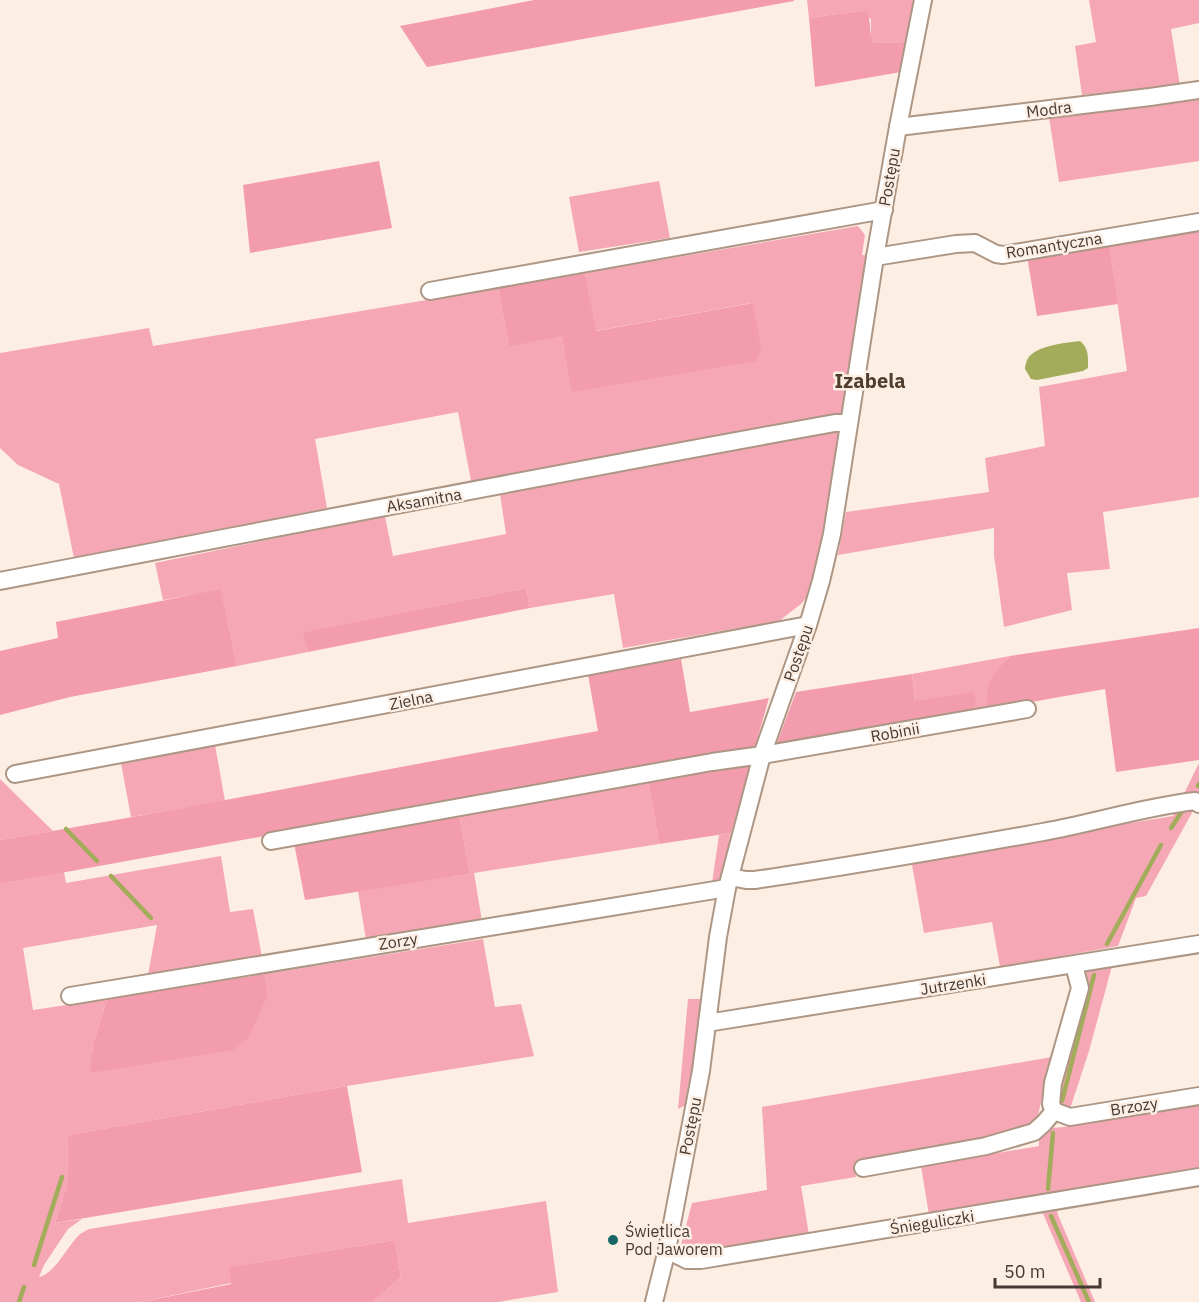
<svg xmlns="http://www.w3.org/2000/svg" width="1199" height="1302" font-family="'IBM Plex Sans',sans-serif">
<rect width="100%" height="100%" fill="#fdeee3"/>
<g fill="#f5a7b6">
<path d="M807,0H913L906,42L874,43L871,38V19L859,11L809,18Z"/>
<path d="M1089,0H1199V23L1171,29L1180,86L1082,95L1075,46L1096,42Z"/>
<path d="M1199,97V161L1059,182L1049,117Z"/>
<path d="M659,181L670,238L579,252L569,197Z"/>
<path d="M858,226L865,235L862,255L870,256L857,335L842,413L471,481L458,412L315,439L327,508L74,558L59,484L18,465L0,448V353L149,328L153,346L498,288L509,345L562,337L573,392L752,303L595,331L585,273Z"/>
<path d="M1199,229V497L1103,512L1110,569L1067,573L1072,610L1004,627L994,555V528L838,555L846,512L989,492L985,458L1045,446L1039,387L1127,371L1109,243Z"/>
<path d="M839,431L828,517L810,593L801,604L779,621L623,648L614,594L530,608L526,588L304,632L308,652L237,666L221,590L163,600L155,563L385,516L393,556L506,534L500,494Z"/>
<path d="M1010,656L997,670L986,710L971,716L915,701L912,674Z"/>
<path d="M215,745L225,801L131,817L121,763Z"/>
<path d="M1199,763V800L1146,896L1136,898L1118,946L1000,967L992,922L924,933L911,859L1173,816Z"/>
<path d="M0,779L53,831L0,840Z"/>
<path d="M648,780L659,844L474,873L482,921L366,940L358,891L470,874L459,814Z"/>
<path d="M731,833L721,882L712,883L719,835Z"/>
<path d="M221,856L230,912L253,909L262,957L148,975L157,925L23,948L33,1010L107,999L93,1044L91,1073L268,994L265,974L483,939L495,1007L521,1004L534,1056L347,1086L68,1135L67,1187L55,1223L82,1219L68,1229L44,1265L39,1277C56,1273 67,1246 80,1234C82,1233 87,1230 89,1229L402,1179L408,1223L546,1201L558,1292L498,1302H373L401,1277L395,1240L230,1267L231,1283L141,1302H0V884L64,872L66,883Z"/>
<path d="M1112,966L1089,1051L1070,1109C1063,1107 1059,1104 1057,1097L1087,971Z"/>
<path d="M688,999H703L688,1104L678,1109Z"/>
<path d="M1052,1057L1038,1115L1039,1123L963,1147L855,1166L856,1177L801,1186L809,1235L691,1254L681,1245L692,1203L767,1190L762,1107Z"/>
<path d="M1199,1104V1168L929,1215L921,1166L1039,1146V1129L1064,1127Z"/>
<path d="M1056,1206L1058,1215L1095,1302H1081L1041,1209Z"/>
</g>
<g fill="#f39cae">
<path d="M534,0H794V1L427,67L400,26Z"/>
<path d="M859,11L867,12C872,22 868,34 874,43L906,42L901,72L815,87L809,18Z"/>
<path d="M379,161L392,228L250,253L243,185Z"/>
<path d="M1109,243L1118,304L1037,316L1027,256Z"/>
<path d="M585,273L596,331L753,303L761,348L757,361L572,392L562,337L509,346L498,288Z"/>
<path d="M526,588L530,608L308,652L303,632Z"/>
<path d="M221,589L237,666L70,697L0,715V651L58,638L56,622Z"/>
<path d="M1199,628V760L1116,772L1105,689L986,710C988,681 989,677 1010,656Z"/>
<path d="M681,659L690,712L769,698L755,747L0,884V840C200,807 398,766 598,731L588,675Z"/>
<path d="M912,674L915,701L974,692C977,700 976,707 971,716L775,748L796,692Z"/>
<path d="M751,763L731,833L659,844L648,780Z"/>
<path d="M459,814L470,874L305,900L294,843Z"/>
<path d="M265,974L268,994L257,1019L248,1038L233,1050L90,1073L93,1044L107,999Z"/>
<path d="M347,1086L362,1172L55,1223L67,1186L68,1135Z"/>
<path d="M395,1240L401,1277L373,1302H141L231,1284L229,1267Z"/>
</g>
<path fill="#a2ac5a" d="M1080,341C1089,348 1088,357 1088,368L1083,371L1037,380L1031,379L1025,369C1025,366 1026,363 1027,360C1035,345 1065,343 1080,341Z"/>
<g fill="none" stroke-linecap="round" stroke-linejoin="round">
<g stroke="#a2ac5a" stroke-width="4.5">
<path d="M1198,786L1199,784"/>
<path d="M1171,828L1184,808"/>
<path d="M66,829L97,861"/>
<path d="M111,876L151,918"/>
<path d="M1107,944L1161,845"/>
<path d="M1062,1101L1094,975"/>
<path d="M1048,1189L1053,1133"/>
<path d="M1051,1216L1089,1302"/>
<path d="M34,1265L62,1177"/>
<path d="M19,1302L24,1287"/>
</g>
<g stroke="#ad9684" stroke-width="20">
<g id="minor">
<path d="M898,127L1150,97L1199,90"/>
<path d="M875,257L956,244L975,243L996,254L1003,255L1199,222"/>
<path d="M430,291L884,210"/>
<path d="M0,581C278,528 556,473 835,423H849"/>
<path d="M15,774L808,625"/>
<path d="M271,841L712,762L762,755L1027,709"/>
<path d="M730,877L746,880H755C852,866 947,849 1043,832C1094,823 1143,807 1195,801L1199,804"/>
<path d="M1074,965L1080,988L1053,1083L1051,1104L1054,1111L1070,1117L1199,1096"/>
<path d="M70,996L727,888"/>
<path d="M707,1023L1199,944"/>
<path d="M863,1168L986,1146L1034,1132L1044,1123L1054,1111"/>
<path d="M667,1250L687,1260H701L1199,1177"/>
<path d="M654,1302L667,1250L701,1071L718,937L727,888L762,755L808,625L821,581L832,534L875,257L898,127L923,0"/>
</g>
</g>
<use href="#minor" stroke="#fff" stroke-width="16"/>
</g>
<circle fill="#176565" stroke="#fdeee3" stroke-width="2" cx="613" cy="1240" r="6"/>
<g text-anchor="middle" dominant-baseline="central" stroke-width="5" stroke-linejoin="round" paint-order="stroke">
<g font-size="16" fill="#443a33" stroke="#fdeee3">
<text transform="translate(1049 109) rotate(-7)">Modra</text>
<text transform="translate(889 177) rotate(-80)">Postępu</text>
<text transform="translate(1054 245) rotate(-9)">Romantyczna</text>
<text transform="translate(424 500) rotate(-10)">Aksamitna</text>
<text transform="translate(798 653) rotate(-71)">Postępu</text>
<text transform="translate(411 700) rotate(-11)">Zielna</text>
<text transform="translate(895 732) rotate(-10)">Robinii</text>
<text transform="translate(398 941) rotate(-9)">Zorzy</text>
<text transform="translate(953 984) rotate(-9)">Jutrzenki</text>
<text transform="translate(1134 1106) rotate(-9)">Brzozy</text>
<text transform="translate(690 1126) rotate(-79)">Postępu</text>
<text transform="translate(932 1222) rotate(-9)">Śnieguliczki</text>
</g>
<g font-size="16" fill="#443a33" stroke="#fdeee3" text-anchor="start">
<text x="625" y="1231">Świetlica<tspan x="625" dy="18">Pod Jaworem</tspan></text>
</g>
<g font-size="20" font-weight="bold" fill="#503d2d" stroke="#fdeee3">
<text x="870" y="380">Izabela</text>
</g>
</g>
<path d="M995 1278v9h105v-9" fill="none" stroke="#443a33" stroke-width="3"/>
<text x="1004" y="1278" font-size="18" fill="#443a33" stroke="#fdeee3" stroke-width="4.5" paint-order="stroke">50 m</text>
</svg>
